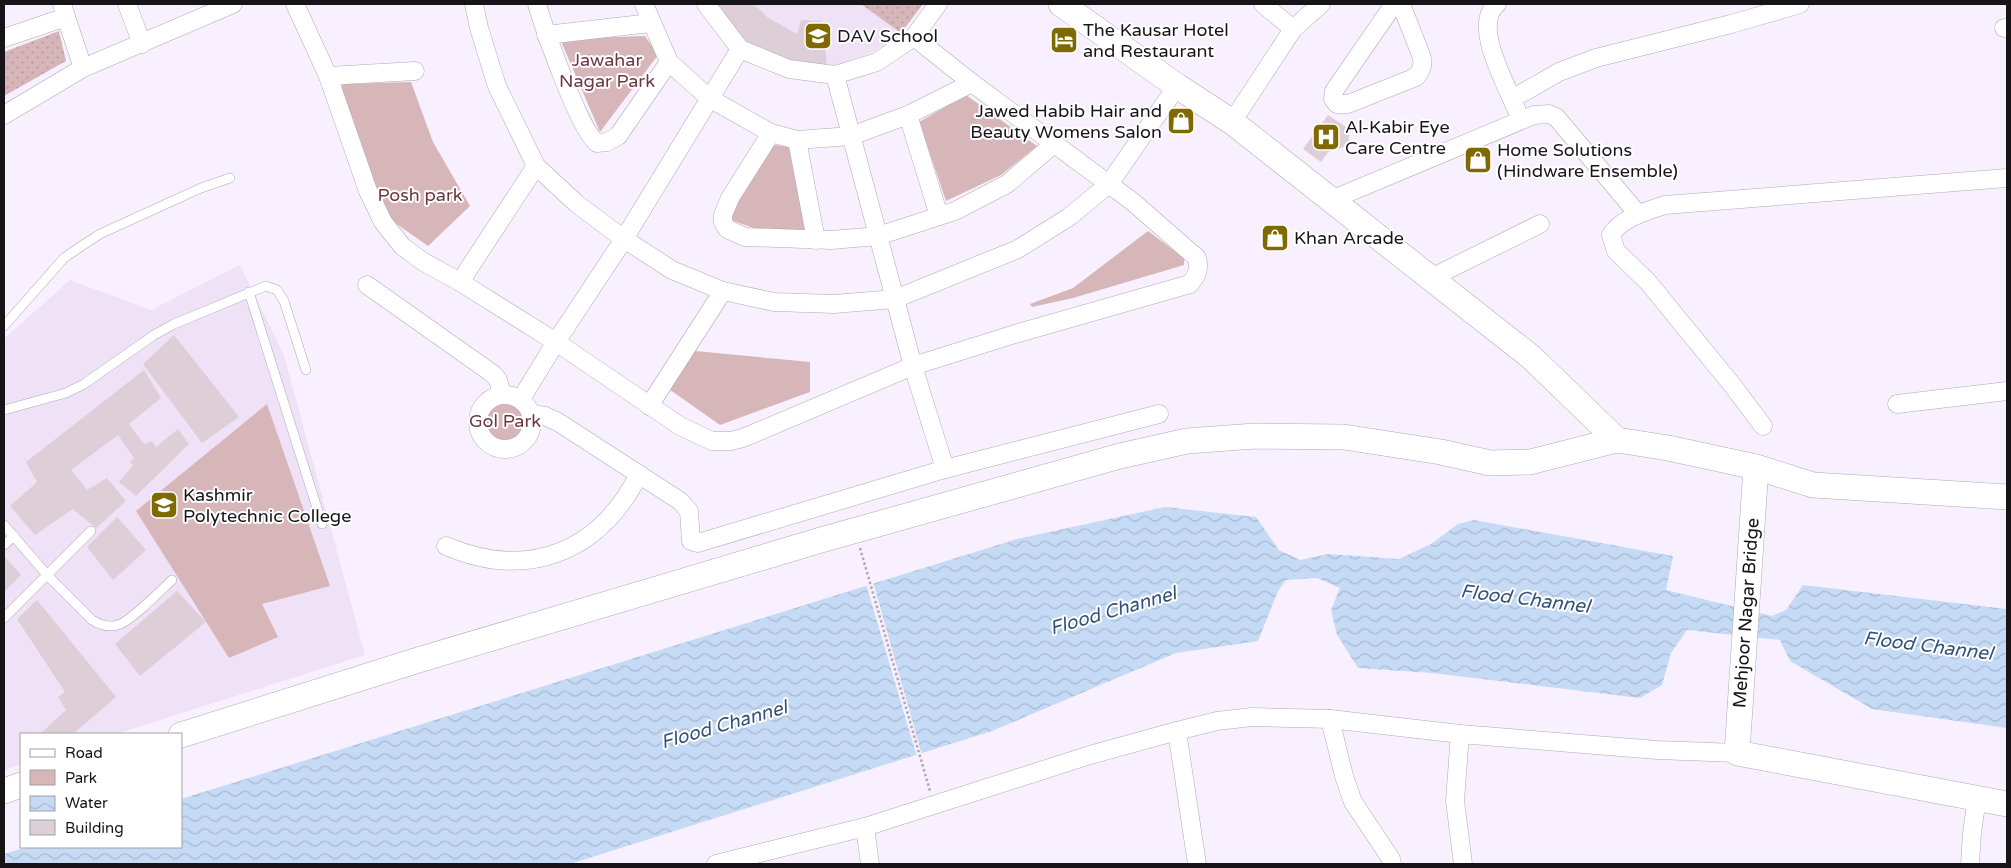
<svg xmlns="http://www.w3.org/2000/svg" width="2011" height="868" font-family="'Varela Round',sans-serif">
<defs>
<pattern id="grass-dots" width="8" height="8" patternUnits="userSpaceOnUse" patternTransform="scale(1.25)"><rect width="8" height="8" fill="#d7b6ba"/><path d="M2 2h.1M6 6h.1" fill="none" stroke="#b89c9f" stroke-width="1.8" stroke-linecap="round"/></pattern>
<pattern id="water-waves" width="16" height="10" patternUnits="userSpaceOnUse" patternTransform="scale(1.25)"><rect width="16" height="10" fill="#c5daf5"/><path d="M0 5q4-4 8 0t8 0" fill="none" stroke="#a8bad1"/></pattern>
</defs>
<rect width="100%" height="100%" fill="#f8f0fe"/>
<g fill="#efe2f7">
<path d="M714,4H923L901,33L875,51L832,67L787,61L742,39Z"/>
<path d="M240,265L284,355L365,655L116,734H21V764L4,770V339L70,280L151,310Z"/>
</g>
<g fill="url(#grass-dots)">
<path d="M861,4H923L901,33Z"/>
<path d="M59,31L66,61L4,96V52Z"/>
</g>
<g fill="#d7b6ba">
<path d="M645,36L658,55L600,132L560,39Z"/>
<path d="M411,82L433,142L470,206L428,246L391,220L364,160L339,87L345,84Z"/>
<path d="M966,95L1037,146L1001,175L946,201L919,122Z"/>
<path d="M774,145L790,147L807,233L762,231L725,218Z"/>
<path d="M1148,231L1184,258V265L1073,298L1032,307L1030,304L1073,288Z"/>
<path d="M695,351L810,362V392L720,425L666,387Z"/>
<circle cx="505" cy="421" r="23"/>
<path d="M267,404L330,586L262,604L278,637L229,658L136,511Z"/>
</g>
<path fill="url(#water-waves)" d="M1165,507L1256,517L1279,550L1300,560L1328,554L1399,559L1431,544L1458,524L1474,520L1673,556L1666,590L1772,616L1786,610L1803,585L2007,609V728L1872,709L1790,661L1780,640L1687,630L1671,653L1662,685L1640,698L1432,673L1358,668L1337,635L1331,610L1340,588L1317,578L1286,580L1278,591L1258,641L1176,653L992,731L570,864H4V854L28,847H181V799L1017,539Z"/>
<path fill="#f8f0fe" d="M873,582L922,755L917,757L866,584Z"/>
<g fill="#ddced7">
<path d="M714,4H754L767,17L797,34L801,20L822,21L827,66L787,61L742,39Z"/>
<path d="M1328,115L1349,129V145L1328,152L1321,162L1303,149Z"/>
<path d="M174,335L239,417L202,443L143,364Z"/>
<path d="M144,370L161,398L129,424L144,444L152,441L156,447L178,429L189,444L136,496L119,482L133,465L130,462L134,458L118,435L71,470L87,490L107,478L126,501L96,528L73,509L35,535L10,506L37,482L26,462Z"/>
<path d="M117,517L146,550L113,580L87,547Z"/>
<path d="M4,556L21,575L4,592Z"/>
<path d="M177,591L206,622L140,676L115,644Z"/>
<path d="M37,600L116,697L73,734H40L66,710L58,697L65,692L17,619Z"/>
</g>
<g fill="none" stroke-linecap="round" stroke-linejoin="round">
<g stroke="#b0a8b5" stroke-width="10">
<g id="service">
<path d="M249,292L322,524"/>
<path d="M4,326L64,258L83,245L100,234L201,188L230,178"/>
<path d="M4,410L66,393L84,384L154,335L174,324L266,286L277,290L284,301L306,370"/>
<path d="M4,525L48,576L92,620C100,625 108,628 118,625C131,621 161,590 172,580"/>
<path d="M4,545L14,536"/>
<path d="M4,618L91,531"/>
</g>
</g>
<g stroke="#b0a8b5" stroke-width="19">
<g id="minor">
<path d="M127,4L142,44"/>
<path d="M295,4L328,76L368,191L383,222L402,246L422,261L460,282L556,342L680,426L712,441H731L743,438L913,366L1015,334L1190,284C1197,275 1200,269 1197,258L1133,202L972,83L914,37"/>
<path d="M474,4L479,28L497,86L536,166L577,204L624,239L672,270L723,291L774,302L834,304L895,299L1018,249L1069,217L1109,184L1177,86"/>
<path d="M537,4C544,28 580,132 597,143L607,142L618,136L669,62"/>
<path d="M644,4L669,62L709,98L771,133L797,140L851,136L908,115L972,83"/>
<path d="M706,4L740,49L789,69L835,75L877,62L914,37L938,4"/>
<path d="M1263,4L1293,29"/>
<path d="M1394,4L1334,91L1333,99L1337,104H1348L1416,77C1422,69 1424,64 1421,55L1401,4"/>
<path d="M1497,4C1471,25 1507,85 1517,111"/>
<path d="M66,17L83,68"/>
<path d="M2004,28H2007"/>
<path d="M546,35L651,23"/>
<path d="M4,38L66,17L62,4"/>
<path d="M835,75L913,366L945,469"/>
<path d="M328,76L415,71"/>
<path d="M1512,99L1559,72L1596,58L1731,24L1800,4"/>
<path d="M4,115L83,68L233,4"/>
<path d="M908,115L939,216"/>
<path d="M1232,122L1293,29L1321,4"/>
<path d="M771,133L730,198L723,215V222L727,229L745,237L832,240L878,236L955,211L1007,184L1055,143"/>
<path d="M797,140L816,240"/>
<path d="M1331,200L1534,115L1549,114L1556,117L1638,214"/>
<path d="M1431,278L1540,224"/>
<path d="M460,282L536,166"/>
<path d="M367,285L493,374L498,380L502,395"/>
<circle cx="505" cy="422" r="27"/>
<path d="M521,399L556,342L624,239L740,49"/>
<path d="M1897,404L2007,391"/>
<path d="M649,406L723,291"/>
<path d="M531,414L545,416L558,422L680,501L689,511L691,541L698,543L945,469L1159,414"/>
<path d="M1763,426L1733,386L1648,282L1616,251L1611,235C1621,218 1647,211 1665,205L2007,178"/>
<path d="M446,546C528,581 600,552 639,474"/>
<path d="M1330,719L1344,776L1353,802L1391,859L1392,864"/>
<path d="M1177,731L1197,864"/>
<path d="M1460,734L1455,801L1463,864"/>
<path d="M865,827L870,864"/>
<path d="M716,864L865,827L1090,755L1177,731L1217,721L1252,717L1330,719L1460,734L1657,750L1737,753"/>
<path d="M1970,864L1972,833L1977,798"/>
</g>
</g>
<g stroke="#b0a8b5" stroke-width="26">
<g id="secondary">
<path d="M1061,4L1177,86L1232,122L1531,357L1617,440L1668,448L1756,467L1813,485L2007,497"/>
<path d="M1756,467L1737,753L2007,804"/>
<path d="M181,735L415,661L821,540L1120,456L1187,441L1255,436L1344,437L1441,452L1490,463L1530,462L1617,440"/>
<path d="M4,791L21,785"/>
</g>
</g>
<path stroke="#afa9b3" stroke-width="2.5" stroke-dasharray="2.5 2.5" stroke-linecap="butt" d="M860,548L930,791"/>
<use href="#service" stroke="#fff" stroke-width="9"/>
<use href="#minor" stroke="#fff" stroke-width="18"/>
<use href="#secondary" stroke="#fff" stroke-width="25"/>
</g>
<defs>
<g id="school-square" transform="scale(1.4375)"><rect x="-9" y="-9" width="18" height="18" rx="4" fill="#7e6a01" stroke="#fff"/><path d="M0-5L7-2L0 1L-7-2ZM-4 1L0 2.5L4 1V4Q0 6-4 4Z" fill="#fff"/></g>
<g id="hotel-square" transform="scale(1.4375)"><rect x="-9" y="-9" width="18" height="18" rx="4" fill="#7e6a01" stroke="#fff"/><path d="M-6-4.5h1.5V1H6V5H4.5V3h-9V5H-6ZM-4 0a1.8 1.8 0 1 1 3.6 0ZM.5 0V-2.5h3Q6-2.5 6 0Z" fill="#fff"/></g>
<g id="shop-square" transform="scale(1.4375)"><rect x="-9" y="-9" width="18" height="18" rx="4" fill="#7e6a01" stroke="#fff"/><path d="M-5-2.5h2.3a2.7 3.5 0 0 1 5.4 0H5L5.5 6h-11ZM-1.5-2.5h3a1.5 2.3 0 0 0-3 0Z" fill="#fff"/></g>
<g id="hospital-square" transform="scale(1.4375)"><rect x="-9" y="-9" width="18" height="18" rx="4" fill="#7e6a01" stroke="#fff"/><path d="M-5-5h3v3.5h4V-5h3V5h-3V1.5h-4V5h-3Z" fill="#fff"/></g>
<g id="university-square" transform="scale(1.4375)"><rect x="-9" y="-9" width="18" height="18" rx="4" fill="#7e6a01" stroke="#fff"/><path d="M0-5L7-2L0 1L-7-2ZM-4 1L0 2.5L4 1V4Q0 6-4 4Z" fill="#fff"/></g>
</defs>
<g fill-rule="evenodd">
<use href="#school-square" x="818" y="36"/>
<use href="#hotel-square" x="1064" y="40"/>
<use href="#shop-square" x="1181" y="121"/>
<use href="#hospital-square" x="1326" y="137"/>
<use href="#shop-square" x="1478" y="160"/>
<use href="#shop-square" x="1275" y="238"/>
<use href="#university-square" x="164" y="505"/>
</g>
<g text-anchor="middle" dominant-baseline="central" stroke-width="4" stroke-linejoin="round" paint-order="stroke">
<g font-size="18" fill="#171418" stroke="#fff" text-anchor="start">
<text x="1083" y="30">The Kausar Hotel<tspan x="1083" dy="21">and Restaurant</tspan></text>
<text x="837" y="36">DAV School</text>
<text x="1162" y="111" text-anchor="end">Jawed Habib Hair and<tspan x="1162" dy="21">Beauty Womens Salon</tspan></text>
<text x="1345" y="127">Al-Kabir Eye<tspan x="1345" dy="21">Care Centre</tspan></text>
<text x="1497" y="150">Home Solutions<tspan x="1497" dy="21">(Hindware Ensemble)</tspan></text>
<text x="1294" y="238">Khan Arcade</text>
<text x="183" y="495">Kashmir<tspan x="183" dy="21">Polytechnic College</tspan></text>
</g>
<g font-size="18" fill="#6b3841" stroke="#fff">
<text x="607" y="60">Jawahar<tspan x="607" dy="21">Nagar Park</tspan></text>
<text x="420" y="195">Posh park</text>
<text x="505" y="421">Gol Park</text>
</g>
<g font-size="18" fill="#171418" stroke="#fff">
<text transform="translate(1746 613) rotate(-86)">Mehjoor Nagar Bridge</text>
</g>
<g font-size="19" font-style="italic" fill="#345279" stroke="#fff">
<text transform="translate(1525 599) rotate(7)">Flood Channel</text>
<text transform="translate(1113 611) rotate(-16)">Flood Channel</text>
<text transform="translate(1928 646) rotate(7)">Flood Channel</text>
<text transform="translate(724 725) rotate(-16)">Flood Channel</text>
</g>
</g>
<rect width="2011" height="868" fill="none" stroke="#171418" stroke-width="10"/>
<rect x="20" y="733" width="162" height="115" fill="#ffffff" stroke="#a2a1a3"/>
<rect x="30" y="749" width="25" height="8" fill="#ffffff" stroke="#a2a1a3"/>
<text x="65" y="758" font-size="15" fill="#171418">Road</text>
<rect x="30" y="770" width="25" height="15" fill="#d7b6ba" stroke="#a2a1a3"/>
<text x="65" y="783" font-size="15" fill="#171418">Park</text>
<rect x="30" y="796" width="25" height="15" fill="url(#water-waves)" stroke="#a2a1a3"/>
<text x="65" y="808" font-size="15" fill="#171418">Water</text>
<rect x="30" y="820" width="25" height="15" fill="#ddced7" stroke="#a2a1a3"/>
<text x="65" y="833" font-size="15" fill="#171418">Building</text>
</svg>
